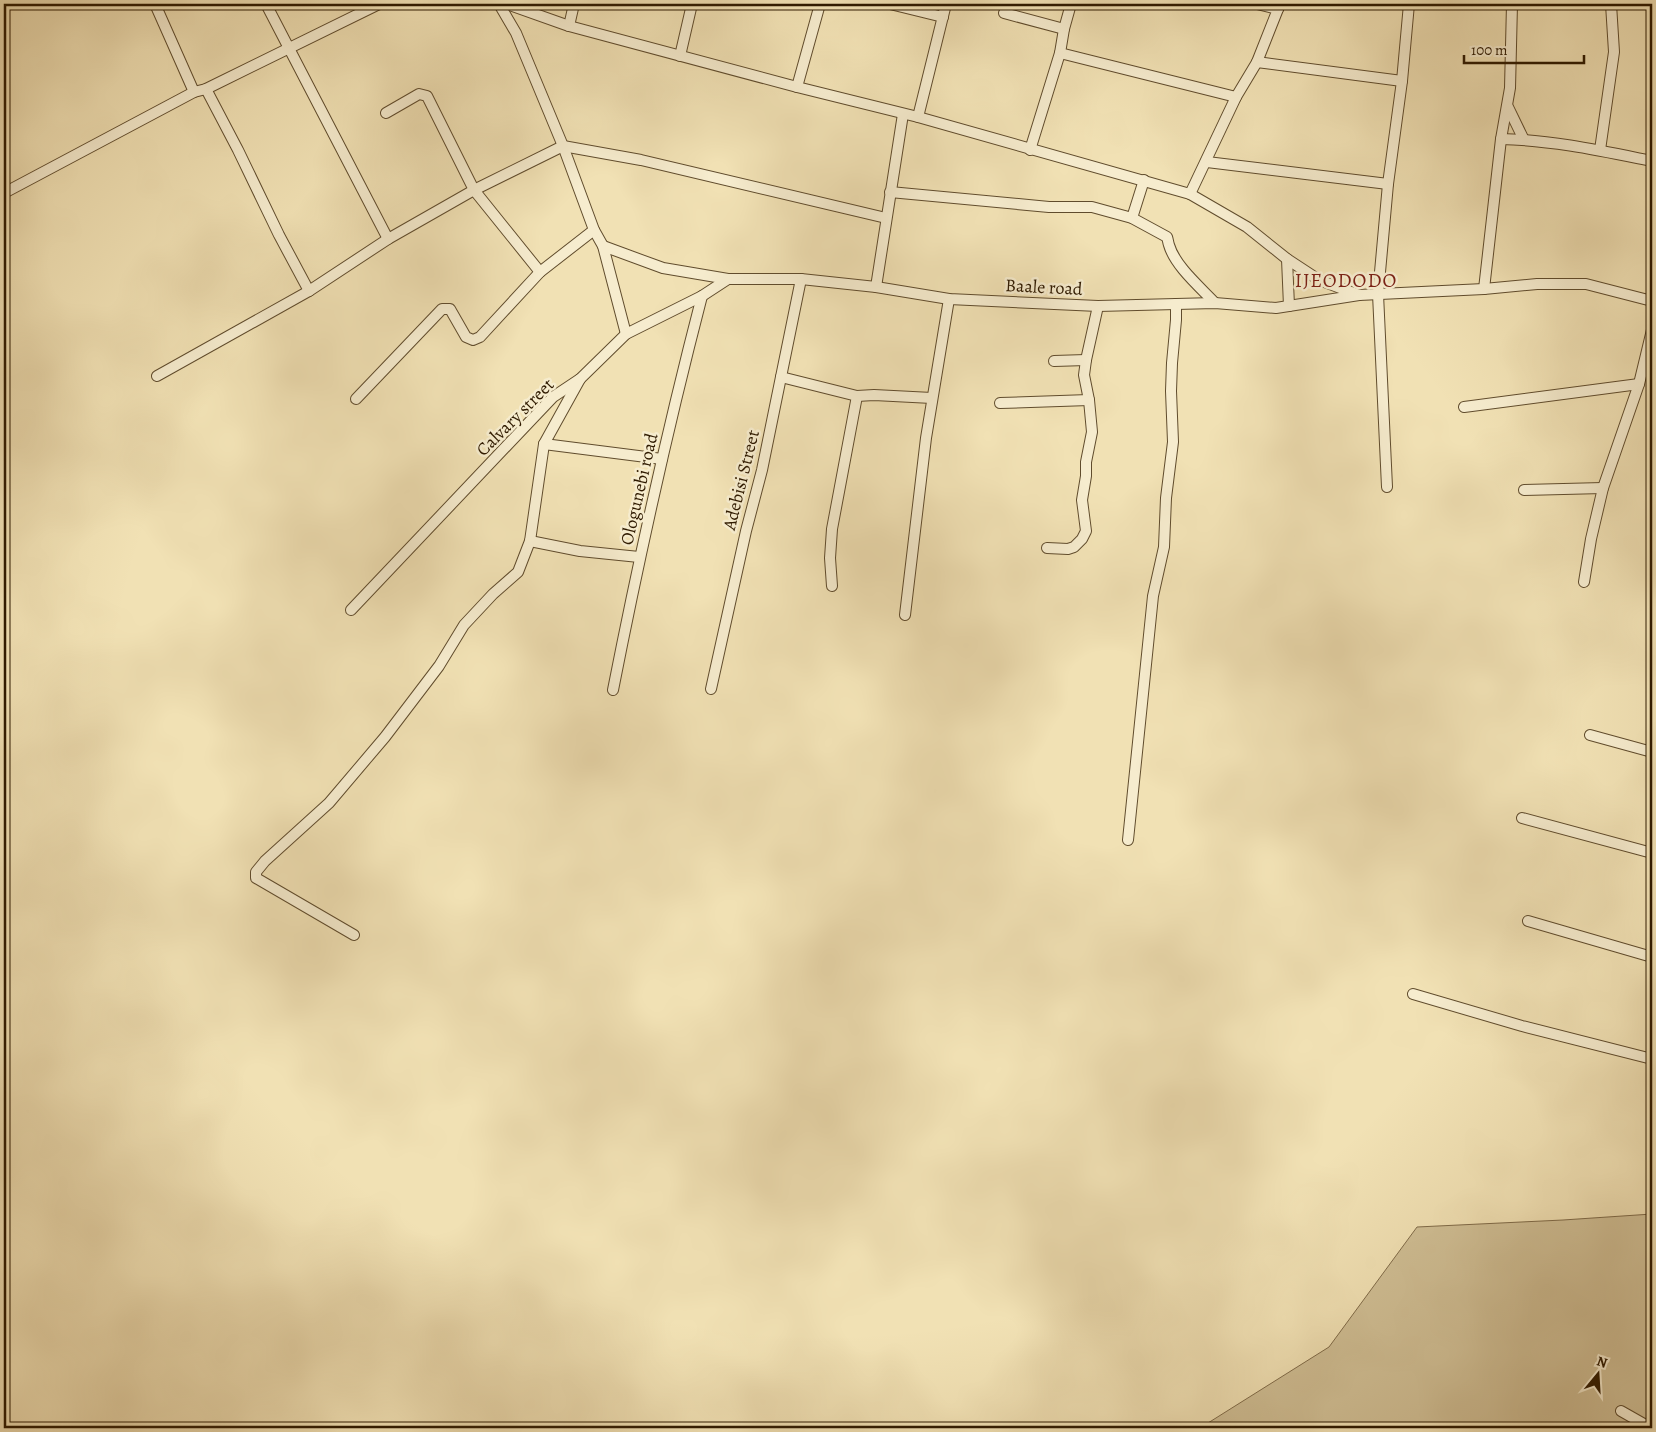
<svg xmlns="http://www.w3.org/2000/svg" width="1656" height="1432" font-family="Alegreya,serif">
<rect width="100%" height="100%" fill="#f1e1b4"/>
<filter id="stains"><feTurbulence type="fractalNoise" baseFrequency=".004" numOctaves="4"/><feColorMatrix values="0 0 0 0 .2 0 0 0 0 .09 0 0 0 0 .02 0 0 0 .5 -.17"/></filter>
<radialGradient id="worn" r=".72"><stop offset=".6" stop-color="#630" stop-opacity="0"/><stop offset="1" stop-color="#630" stop-opacity=".3"/></radialGradient>
<path fill="#d0bf95" stroke="#806c4a" d="M1652,1214V1428H1200L1329,1347L1417,1227L1563,1220Z"/>
<g fill="none" stroke-linecap="round" stroke-linejoin="round">
<g stroke="#604c2d" stroke-width="12">
<g id="minor">
<path d="M155,4L194,92"/>
<path d="M266,4L388,239"/>
<path d="M499,4L516,33L563,146L594,230L603,246L626,334"/>
<path d="M507,4L569,26L797,87L918,117L1190,194L1247,227L1287,259L1319,280L1359,295L1484,289L1537,284H1586L1652,301"/>
<path d="M890,4L943,17"/>
<path d="M1257,4L1278,9"/>
<path d="M1004,13L1064,29"/>
<path d="M569,26L574,4"/>
<path d="M1060,53L1236,97"/>
<path d="M680,56L692,4"/>
<path d="M1257,62L1402,81"/>
<path d="M797,87L820,4"/>
<path d="M206,89L238,150L279,235L309,291"/>
<path d="M1508,107L1524,140"/>
<path d="M386,113L419,94L427,96L474,190L540,272"/>
<path d="M918,117L946,4"/>
<path d="M1501,139C1552,140 1602,151 1652,161"/>
<path d="M1030,150L1060,53L1064,29L1071,4"/>
<path d="M1600,150L1614,52L1611,4"/>
<path d="M1207,162L1388,184"/>
<path d="M890,192L1049,207H1092L1132,218L1167,237C1168,240 1168,242 1169,245C1175,266 1200,287 1215,303"/>
<path d="M4,193L194,92L206,89L379,4"/>
<path d="M1190,194L1236,97L1257,62L1280,4"/>
<path d="M1132,218L1144,180"/>
<path d="M603,246L663,268L728,279H801L876,287L949,299L1098,306L1215,303L1276,308L1359,295"/>
<path d="M1287,259L1289,306"/>
<path d="M876,287L903,114"/>
<path d="M1484,289L1501,139L1510,88L1512,4"/>
<path d="M1054,361L1086,360"/>
<path d="M157,376L309,291L388,239L474,190L563,146L641,160L886,218"/>
<path d="M781,377L857,396L874,395L932,398"/>
<path d="M356,399L442,309H450L466,337L473,340L480,337L540,272L594,230"/>
<path d="M1000,403L1089,400"/>
<path d="M1464,407L1639,384"/>
<path d="M544,444L662,459"/>
<path d="M1387,487L1378,294L1388,184L1402,81L1409,4"/>
<path d="M1524,490L1603,488"/>
<path d="M530,541L580,551L639,557"/>
<path d="M1047,548L1068,549L1074,547L1082,539L1086,531L1082,500L1086,476V462L1092,432L1089,400L1084,375L1086,360L1098,306"/>
<path d="M1584,582L1591,539L1603,488L1639,384L1652,330"/>
<path d="M832,586L830,558L832,529L857,396"/>
<path d="M351,610L553,397L580,379L626,334L702,296L728,279"/>
<path d="M905,615L926,438L949,299"/>
<path d="M711,689L746,531L762,470L801,279"/>
<path d="M613,690C639,558 668,427 702,296"/>
<path d="M1590,735L1652,752"/>
<path d="M1522,818L1652,853"/>
<path d="M1128,840L1153,596L1164,547L1166,498L1173,442L1171,391L1172,363L1176,320V304"/>
<path d="M1528,921L1652,957"/>
<path d="M354,935L256,878V872L265,861L329,803L385,737L439,666L464,625L493,594L518,572L530,541L544,444L580,379"/>
<path d="M1413,994L1522,1026L1652,1059"/>
<path d="M1621,1411L1651,1428"/>
</g>
</g>
<use href="#minor" stroke="#f6ecce" stroke-width="10"/>
</g>
<g text-anchor="middle" dominant-baseline="central" stroke-width="5" stroke-linejoin="round" paint-order="stroke">
<g font-size="18" fill="#2f1a00" stroke="#f6ecce">
<text transform="translate(1044 287) rotate(3)">Baale road</text>
<text transform="translate(515 417) rotate(-45)">Calvary street</text>
<text transform="translate(741 480) rotate(-76)">Adebisi Street</text>
<text transform="translate(639 489) rotate(-77)">Ologunebi road</text>
</g>
<g font-size="20" letter-spacing="1" fill="#7a1f14" stroke="#f6ecce">
<text x="1346" y="280">IJEODODO</text>
</g>
</g>
<rect width="1656" height="1432" fill="none" stroke="#f1e1b4" stroke-width="20"/>
<rect x="5" y="5" width="1646" height="1422" fill="none" stroke="#2f1a00" stroke-width="2.5"/>
<rect x="10" y="10" width="1636" height="1412" fill="none" stroke="#2f1a00"/>
<g transform="translate(1598 1374) rotate(18)" stroke="#f6ecce" stroke-width="4" paint-order="stroke">
<path d="M0-4L9 19L0 12L-9 19Z" fill="#2f1a00"/>
<text y="-8" font-size="14" font-weight="bold" text-anchor="middle" fill="#2f1a00">N</text>
</g>
<path d="M1464 55v8h120v-8" fill="none" stroke="#2f1a00" stroke-width="2.5"/>
<text x="1471" y="55" font-size="15" fill="#2f1a00" stroke="#f6ecce" stroke-width="4" paint-order="stroke">100 m</text>
<rect width="100%" height="100%" filter="url(#stains)"/>
<rect width="100%" height="100%" fill="url(#worn)"/>
</svg>
